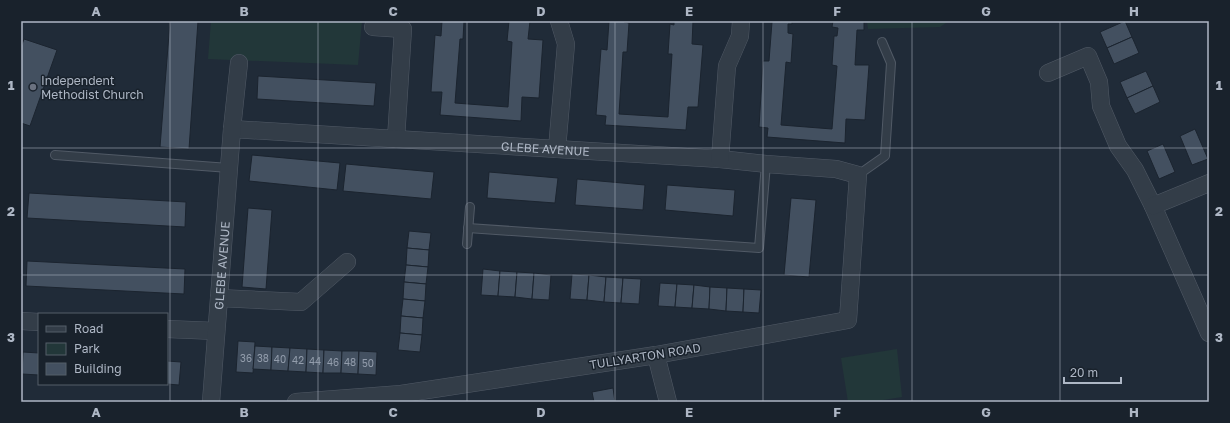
<svg xmlns="http://www.w3.org/2000/svg" width="1230" height="423" font-family="'Golos Text',sans-serif">
<rect width="100%" height="100%" fill="#202b38"/>
<g fill="#223739">
<path d="M211,21H362L358,65L208,59Z"/>
<path d="M867,21H949L940,27L868,29Z"/>
<path d="M897,349L902,397L871,402H848L841,358Z"/>
</g>
<g fill="#435060" stroke="#1b242f">
<path d="M170,21H198L189,149L160,147Z"/>
<path d="M442,21H464L463,39H460L455,103L508,107L512,42L507,41L509,21H530L528,39L543,40L539,98L522,97L521,121L440,115L442,92H431L435,35L441,36Z"/>
<path d="M609,21H624V22L629,23L627,52H623L619,114L668,117L672,54H668L670,24L674,25V21H693L692,44L703,45L698,107H688L686,130L605,125L606,116L596,115L601,49L607,50Z"/>
<path d="M762,21H792V24H788V33L793,34L791,63L786,62L781,125L832,129L837,66L832,65L834,36H837L838,28L832,27L833,21H864V30H857L855,65H869L865,120L846,119L845,143L767,137L768,128L759,127L763,61H769L772,22Z"/>
<path d="M1125,21L1132,37L1107,48L1100,32Z"/>
<path d="M1132,37L1139,53L1114,64L1107,48Z"/>
<path d="M24,39L57,50L30,126L21,123V47Z"/>
<path d="M1146,71L1153,86L1127,98L1120,82Z"/>
<path d="M258,76L376,83L374,106L257,99Z"/>
<path d="M1153,86L1160,102L1135,114L1127,98Z"/>
<path d="M1195,129L1208,159L1192,165L1180,136Z"/>
<path d="M1163,144L1175,172L1159,179L1147,151Z"/>
<path d="M252,155L340,163L337,190L249,181Z"/>
<path d="M346,164L434,172L431,199L343,191Z"/>
<path d="M489,172L558,178L555,203L487,198Z"/>
<path d="M577,179L645,185L643,210L575,205Z"/>
<path d="M667,185L735,190L733,216L665,210Z"/>
<path d="M29,193L186,202L185,227L27,218Z"/>
<path d="M791,198L816,200L809,277L784,275Z"/>
<path d="M248,208L272,210L266,289L242,287Z"/>
<path d="M409,231L431,233L429,250L407,248Z"/>
<path d="M407,248L429,250L428,267L406,265Z"/>
<path d="M27,261L185,269L184,294L26,286Z"/>
<path d="M406,265L428,267L426,284L404,282Z"/>
<path d="M483,269L500,271L498,296L481,295Z"/>
<path d="M500,271L517,272L515,297L498,296Z"/>
<path d="M517,272L534,273L532,299L515,297Z"/>
<path d="M534,273L551,275L549,300L532,299Z"/>
<path d="M572,274L589,275L587,300L570,299Z"/>
<path d="M589,275L606,277L604,302L587,300Z"/>
<path d="M606,277L623,278L621,303L604,302Z"/>
<path d="M623,278L641,279L639,304L621,303Z"/>
<path d="M404,282L426,284L425,301L403,299Z"/>
<path d="M660,283L677,284L675,307L658,306Z"/>
<path d="M677,284L694,285L692,308L675,307Z"/>
<path d="M694,285L710,287L709,309L692,308Z"/>
<path d="M710,287L727,288L726,311L709,309Z"/>
<path d="M727,288L744,289L743,312L726,311Z"/>
<path d="M744,289L761,290L759,313L743,312Z"/>
<path d="M403,299L425,301L423,318L401,316Z"/>
<path d="M401,316L423,318L422,335L400,333Z"/>
<path d="M400,333L422,335L420,352L398,350Z"/>
<path d="M238,341L255,342L253,373L236,372Z"/>
<path d="M255,346L272,347L271,370L253,369Z"/>
<path d="M272,347L290,348L288,371L271,370Z"/>
<path d="M290,348L307,349L306,372L288,371Z"/>
<path d="M307,349L324,350L323,373L306,372Z"/>
<path d="M324,350L342,351L341,373H323Z"/>
<path d="M342,351H359L358,374L341,373Z"/>
<path d="M359,351L377,352L376,375L358,374Z"/>
<path d="M23,352L39,353V375L22,374Z"/>
<path d="M167,361L181,362L179,385L167,384Z"/>
<path d="M613,388L615,402H594L592,392Z"/>
</g>
<g fill="none" stroke-linecap="round" stroke-linejoin="round">
<g stroke="#515a66" stroke-width="10">
<g id="service">
<path d="M55,155L229,168"/>
<path d="M858,175L885,156L891,63L882,42"/>
<path d="M468,228L759,248L766,164"/>
<path d="M467,244L470,207"/>
</g>
</g>
<g stroke="#515a66" stroke-width="18">
<g id="minor">
<path d="M373,27L403,29L396,139"/>
<path d="M1048,73L1088,56L1099,82L1101,106L1118,146L1135,170L1153,206L1209,333"/>
<path id="s1" d="M232,129L720,159L766,164L836,169L858,175L848,320L656,355L401,394L296,402"/>
<path d="M557,149L566,44L559,21"/>
<path d="M720,159L727,66L740,36L741,21"/>
<path d="M1153,206L1209,183"/>
<path d="M219,298L301,302L347,262"/>
<path d="M21,321L39,322"/>
<path d="M167,329L216,331"/>
<path d="M656,355L668,402"/>
<path id="s2" d="M211,402L232,129L239,63"/>
</g>
</g>
<use href="#service" stroke="#333d48" stroke-width="8"/>
<use href="#minor" stroke="#333d48" stroke-width="17"/>
</g>
<path fill="none" stroke="#aeb7c5" stroke-width="1" stroke-opacity="0.55" d="M170,21V402M318,21V402M467,21V402M615,21V402M763,21V402M912,21V402M1060,21V402M21,148H1209M21,275H1209"/>
<circle fill="#6b7280" stroke="#19222c" stroke-width="1.5" cx="33" cy="87" r="4"/>
<g text-anchor="middle" dominant-baseline="central" stroke-width="3" stroke-linejoin="round" paint-order="stroke">
<g font-size="10" fill="#939dac">
<text x="246" y="358">36</text>
<text x="263" y="358">38</text>
<text x="280" y="359">40</text>
<text x="298" y="360">42</text>
<text x="315" y="361">44</text>
<text x="333" y="362">46</text>
<text x="350" y="362">48</text>
<text x="368" y="363">50</text>
</g>
<g font-size="12" fill="#aeb7c5" stroke="#19222c" text-anchor="start">
<text x="41" y="80">Independent<tspan x="41" dy="14">Methodist Church</tspan></text>
</g>
<g font-size="12" fill="#aeb7c5" stroke="#19222c">
<text stroke="none"><textPath href="#s1" startOffset="314">GLEBE AVENUE</textPath></text>
<text stroke="none"><textPath href="#s2" startOffset="137">GLEBE AVENUE</textPath></text>
<text transform="translate(645 356) rotate(-9)">TULLYARTON ROAD</text>
</g>
</g>
<rect width="1230" height="423" fill="none" stroke="#19222c" stroke-width="44"/>
<rect x="38" y="313" width="130" height="72" fill="#19222c" stroke="#555e69"/>
<rect x="46" y="326" width="20" height="6" fill="#333d48" stroke="#555e69"/>
<text x="74" y="333" font-size="12" fill="#aeb7c5">Road</text>
<rect x="46" y="343" width="20" height="12" fill="#223739" stroke="#555e69"/>
<text x="74" y="353" font-size="12" fill="#aeb7c5">Park</text>
<rect x="46" y="363" width="20" height="12" fill="#435060" stroke="#555e69"/>
<text x="74" y="373" font-size="12" fill="#aeb7c5">Building</text>
<path d="M1064 377v6h57v-6" fill="none" stroke="#aeb7c5" stroke-width="2"/>
<text x="1070" y="377" font-size="12" fill="#aeb7c5" stroke="#19222c" stroke-width="3" paint-order="stroke">20 m</text>
<rect x="22" y="22" width="1186" height="379" fill="none" stroke="#aeb7c5" stroke-width="1.5"/>
<g font-size="13" text-anchor="middle" font-weight="bold" fill="#aeb7c5">
<text x="96" y="16">A</text>
<text x="244" y="16">B</text>
<text x="393" y="16">C</text>
<text x="541" y="16">D</text>
<text x="689" y="16">E</text>
<text x="837" y="16">F</text>
<text x="986" y="16">G</text>
<text x="1134" y="16">H</text>
<text x="11" y="90">1</text>
<text x="1219" y="90">1</text>
<text x="11" y="216">2</text>
<text x="1219" y="216">2</text>
<text x="11" y="342">3</text>
<text x="1219" y="342">3</text>
<text x="96" y="417">A</text>
<text x="244" y="417">B</text>
<text x="393" y="417">C</text>
<text x="541" y="417">D</text>
<text x="689" y="417">E</text>
<text x="837" y="417">F</text>
<text x="986" y="417">G</text>
<text x="1134" y="417">H</text>
</g>
</svg>
